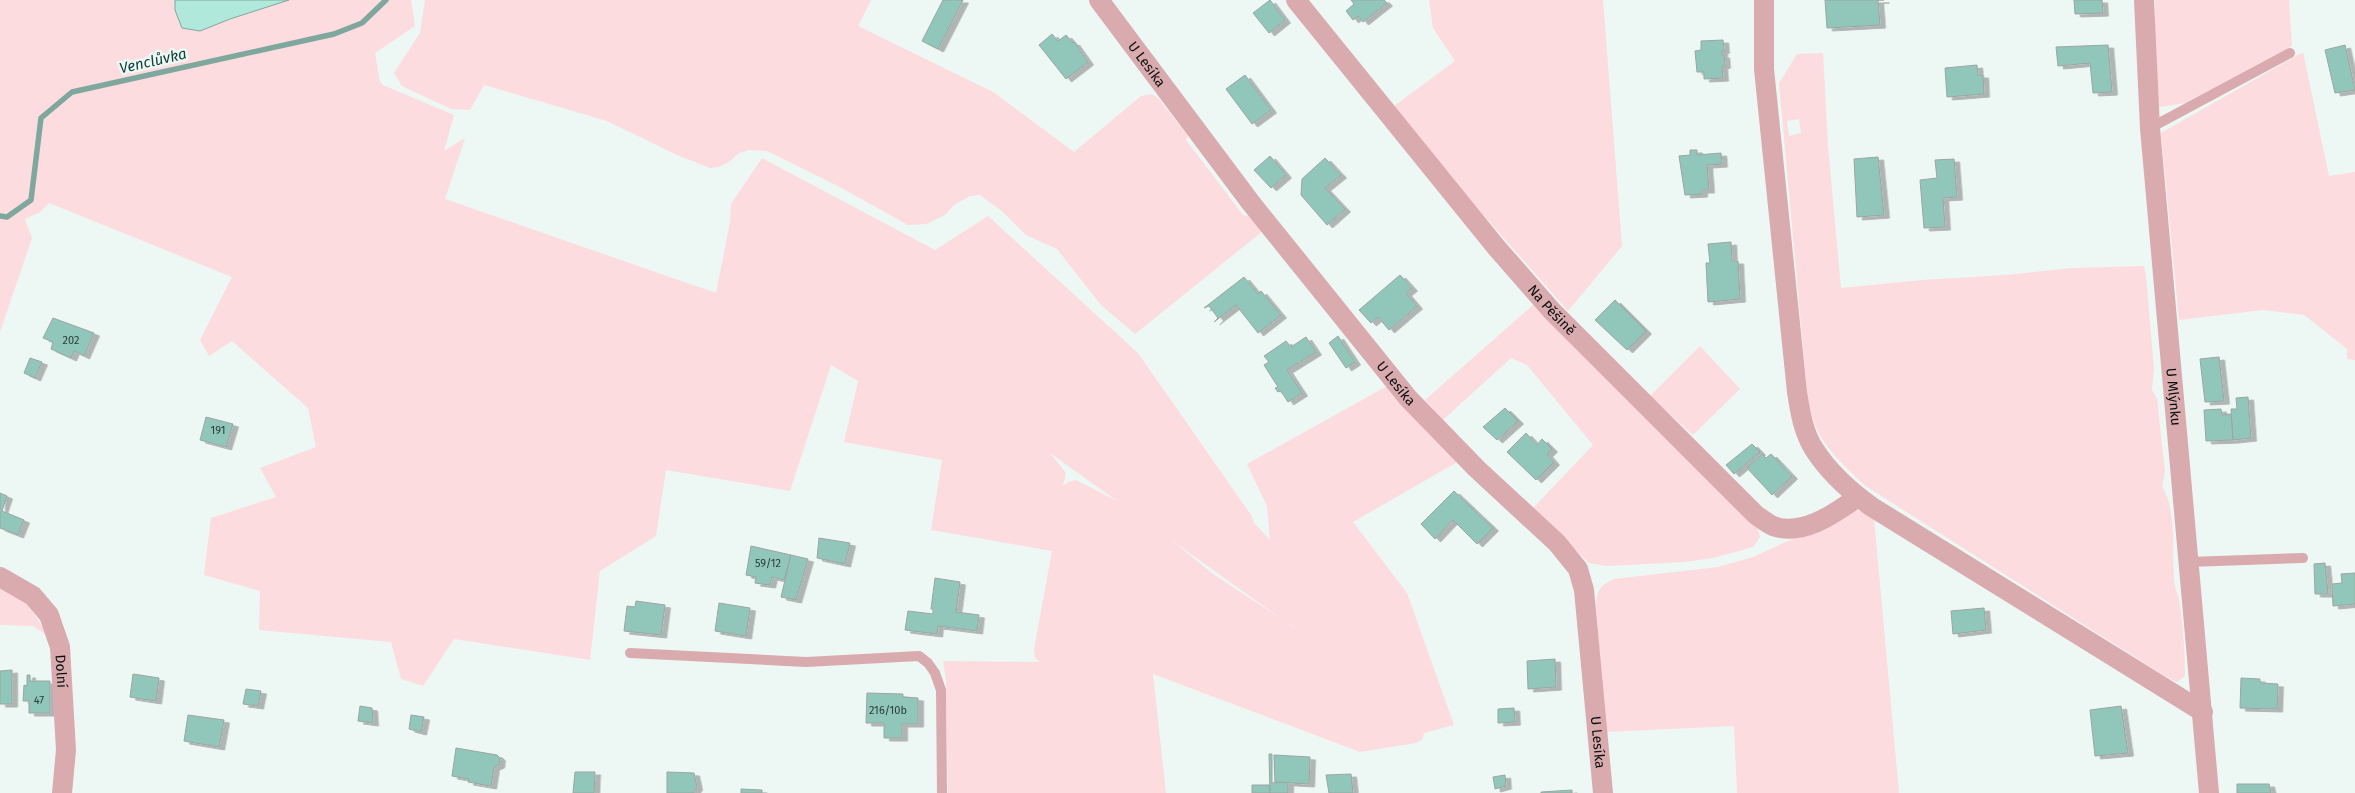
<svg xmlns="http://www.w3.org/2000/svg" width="2355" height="793" font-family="'Fira Sans',sans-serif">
<defs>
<filter id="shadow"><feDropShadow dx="5.5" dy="3" stdDeviation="0" flood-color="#0004"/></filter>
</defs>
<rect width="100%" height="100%" fill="#edf7f4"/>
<g fill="#fddcdf" fill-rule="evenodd">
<path d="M0,0H411L415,26L375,53L380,82L383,85L454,115L444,151L465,138L445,199L716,293L730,222L731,204L762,158L935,250L988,216L1138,353L1251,515L1254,523L1270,540L1267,506L1247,464L1389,385L1459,461L1353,522L1407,593L1454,725L1424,733L1422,740L1416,743L1360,752L1153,674L1166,793H948L946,680L943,661L1040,662L1035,658L1034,649L1052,551L931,530L942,460L844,442L858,381L831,365L790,491L666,470L656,536L600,571L590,660L454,639L423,686L401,679L391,642L259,630L260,591L204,575L211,518L276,497L260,468L316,447L308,408L232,341L209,356L200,340L232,277L49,203L40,212L25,219L32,238L0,332ZM1050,453L1117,501L1076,480L1068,482L1063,486L1066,473ZM1170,539L1294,628H1295L1213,574Z"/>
<path d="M425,0H871L858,26L993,92L1074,152L1141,96L1152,94L1158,98L1188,136L1186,140L1243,215L1252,217L1263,231L1135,334L1101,305L1057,249L1026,235L1003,212L980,195L970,196L954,205L945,215L926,224L908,225L838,186L767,151L749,150L739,153L729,162L719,167L710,168L677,155L607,121L484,85L470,110L451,109L402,86L394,73L420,33Z"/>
<path d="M1429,0H1603L1622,246L1568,311L1390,109L1455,61L1433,28Z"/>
<path d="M2155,0H2289L2292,46L2186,103L2153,108Z"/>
<path d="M2303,52L2329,176L2355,172V360L2347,359V349L2304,315L2263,310L2179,320L2161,133Z"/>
<path d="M1823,53L1828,146L1841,288L1922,280L2006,275L2071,268L2144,266L2146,275L2154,369L2152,390L2157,399L2165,472L2162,486C2177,511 2172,552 2174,581C2174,587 2178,593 2179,599C2183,625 2185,650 2185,676L2177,682L2163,675L1864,485C1836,457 1817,443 1808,402L1779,83L1797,54ZM1799,119L1801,133L1789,136L1787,121Z"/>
<path d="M1533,305L1758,529L1760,537L1753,547L1713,558L1685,562L1607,566L1589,563L1532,509L1593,445L1527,365L1511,358L1443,420L1425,400Z"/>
<path d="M1700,346L1740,389L1693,435L1650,396Z"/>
<path d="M1856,510L1864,511L1874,518L1899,793H1737L1734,726L1606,732L1596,608C1596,592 1599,586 1614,579L1718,567L1753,557Z"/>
<path d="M0,587L28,604L48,636L33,626L0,625Z"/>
</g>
<path fill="#b0e9db" stroke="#7ea79d" d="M175,0H289L230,19L200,31L182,28L175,10Z"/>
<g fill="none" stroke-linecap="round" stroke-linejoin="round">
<path stroke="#7ea79d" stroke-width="5.5" d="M0,216L7,217L31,200L41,118L72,92L334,34L362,23L386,0"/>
</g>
<g fill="#90c7ba" stroke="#9ca5a3" filter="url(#shadow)">
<path d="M943,0H963L938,49L922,41Z"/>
<path d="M1270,0L1285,20L1269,33L1253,13Z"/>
<path d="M1351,0H1384L1387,3L1363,22L1358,16L1353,20L1346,11L1354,4Z"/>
<path d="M1825,0H1884H1878L1880,25L1827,28Z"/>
<path d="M2074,0H2102L2103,13L2075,14Z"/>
<path d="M1052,34L1058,41L1066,35L1073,43L1074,42L1088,62L1066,79L1039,45Z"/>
<path d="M1723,40L1724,50L1722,51V55H1724L1725,65L1722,66L1723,78L1704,79V72H1697L1695,51L1701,50V41Z"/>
<path d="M2108,45L2112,92L2093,93L2090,63L2058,66L2056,47Z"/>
<path d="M2345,45L2355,90L2335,93L2325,50Z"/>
<path d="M1977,65L1978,75H1983L1984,94L1947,97L1945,68Z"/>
<path d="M1245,75L1271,110L1252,124L1226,89Z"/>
<path d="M1690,150H1697V155L1721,153L1722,164L1707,165L1709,190H1702V194L1685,195L1679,156L1690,155Z"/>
<path d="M1270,156L1286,175L1271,188L1254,170Z"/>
<path d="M1878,157L1884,215L1857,217L1854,159Z"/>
<path d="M1325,158L1341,175L1325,188L1345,209L1327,225L1301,195L1302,179Z"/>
<path d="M1954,159L1957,197L1943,198L1945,227L1924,228L1920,180L1937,178L1935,160Z"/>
<path d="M1731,242L1732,261H1738L1740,299L1708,302L1706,263H1710L1708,244Z"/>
<path d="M1400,275L1412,288L1406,293L1417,306L1389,330L1378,317L1371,323L1359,310Z"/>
<path d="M1244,277L1258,294L1261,291L1281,315L1258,333L1236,305L1214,322L1218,318L1209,306L1204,308Z"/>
<path d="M1615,300L1646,331L1627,350L1595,320Z"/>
<path d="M53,318L94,333L84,356L74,351L71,358L51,349L53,342L43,338Z"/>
<path d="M1338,336L1355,362L1346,368L1329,343Z"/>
<path d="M1306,337L1316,352L1287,370L1302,393L1288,402L1281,391L1278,392L1275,388L1278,387L1264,365L1269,362L1264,356L1286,341L1291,347Z"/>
<path d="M2219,357L2224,401L2205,402L2200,359Z"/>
<path d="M30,358L42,362L35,378L24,373Z"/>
<path d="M2248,397L2251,438L2233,440L2231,409H2237L2236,398Z"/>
<path d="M1505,408L1518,421L1497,440L1483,427Z"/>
<path d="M2221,409L2222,415L2231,414L2233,440L2206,441L2204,410Z"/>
<path d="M206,417L233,424L226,447L200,440Z"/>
<path d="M1526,433L1537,445L1542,439L1552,449L1547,454L1554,462L1536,480L1507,452Z"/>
<path d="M1752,444L1760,452L1734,474L1726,465Z"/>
<path d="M1762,454L1766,458L1771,454L1792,476L1772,495L1747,468Z"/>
<path d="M1454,491L1493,528L1477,544L1453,520L1435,539L1421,524Z"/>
<path d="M0,493L7,496L2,511L24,520L18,535L0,528Z"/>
<path d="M819,538L850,543L845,564L817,558Z"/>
<path d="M751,546L791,555L784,580L772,577L770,585L755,583L756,577L746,575Z"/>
<path d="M791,555L808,559L796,600L781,597Z"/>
<path d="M2325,563L2328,594H2315L2314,564Z"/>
<path d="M2355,573V604L2333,606L2332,584L2342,583L2341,574Z"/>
<path d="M935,578L960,582L956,612L979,615L977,631L938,626L937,634L905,630L908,611L933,614V609H931Z"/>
<path d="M636,601L665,605L661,635L624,631L627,606L635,607Z"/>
<path d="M719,603L750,608L746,636L715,631Z"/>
<path d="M1984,608L1986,630L1953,634L1951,611Z"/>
<path d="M1555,659L1556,687L1528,689L1527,661Z"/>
<path d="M12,670V704H0V671Z"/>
<path d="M133,674L159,678L156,701L130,697Z"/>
<path d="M27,675H30V681H50V713H29V701H23L24,685L27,686Z"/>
<path d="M2241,678L2260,679V683L2278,684L2277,709L2240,708Z"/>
<path d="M246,689L261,691L258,706L243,704Z"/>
<path d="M867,693L903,694V697L918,698V724H902V738H884V723H866Z"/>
<path d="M360,706L372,708L373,723L358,721Z"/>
<path d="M2121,706L2128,753L2095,756L2090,710Z"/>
<path d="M1514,708L1515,722L1498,723V709Z"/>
<path d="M188,715L224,720L219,747L184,741Z"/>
<path d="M411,715L424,717L421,732L409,729Z"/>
<path d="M456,748L497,755L500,758L499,765L494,767L491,786L468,782L469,779L452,776Z"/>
<path d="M1269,754H1272V783L1288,782V793H1270Z"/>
<path d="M1274,755L1310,757L1309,784L1275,782Z"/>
<path d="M575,772H595L594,793H573Z"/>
<path d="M667,772L694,773L697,787L693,793H667Z"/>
<path d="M1351,774L1353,793H1329L1326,775Z"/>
<path d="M1505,775L1506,786L1495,789L1493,777Z"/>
<path d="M2237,784H2269L2271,793H2237Z"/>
<path d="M1252,785H1269L1270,793H1252Z"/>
<path d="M741,789L762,790V793H741Z"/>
<path d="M1572,790V793H1541V792Z"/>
</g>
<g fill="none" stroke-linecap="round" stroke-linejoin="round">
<g stroke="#d9abaf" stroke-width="10">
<path d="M2150,128L2290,53"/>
<path d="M2189,562L2303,558"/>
<path d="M630,653L806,662L919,656L928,663L935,673L941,690L942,793"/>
</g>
<g stroke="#d9abaf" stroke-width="20">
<path id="s1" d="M1099,0L1251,203L1408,398L1477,469L1557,543L1578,569L1584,590L1603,793"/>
<path id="s2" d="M1296,0L1496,247L1552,311L1756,515C1762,519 1767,523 1773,526C1803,537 1835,513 1858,497"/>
<path d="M1764,0V69L1797,392C1800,411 1803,432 1814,449C1828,471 1851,492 1872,507L2203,712"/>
<path id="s3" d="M2144,0L2150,128L2209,793"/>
<path id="s4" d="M0,577L33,596L49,615L60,647L66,750L62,793"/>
</g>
</g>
<g text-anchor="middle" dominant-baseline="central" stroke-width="5" stroke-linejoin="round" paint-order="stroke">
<g font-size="11" fill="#2b3c38">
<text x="71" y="340">202</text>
<text x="218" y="430">191</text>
<text x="768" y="563">59/12</text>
<text x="39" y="700">47</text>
<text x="888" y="710">216/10b</text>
</g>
<g font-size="14" fill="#090d0c" stroke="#edf7f4">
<text stroke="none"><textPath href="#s1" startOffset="80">U Lesíka</textPath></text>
<text stroke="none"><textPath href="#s2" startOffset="402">Na Pěšině</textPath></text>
<text stroke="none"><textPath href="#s1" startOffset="485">U Lesíka</textPath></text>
<text stroke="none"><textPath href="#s3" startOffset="398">U Mlýnku</textPath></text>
<text stroke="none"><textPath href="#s4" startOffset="121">Dolní</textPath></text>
<text stroke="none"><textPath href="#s1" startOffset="920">U Lesíka</textPath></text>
</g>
<g font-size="15" font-style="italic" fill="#0f4138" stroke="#edf7f4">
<text transform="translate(153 61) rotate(-13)">Venclůvka</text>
</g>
</g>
</svg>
